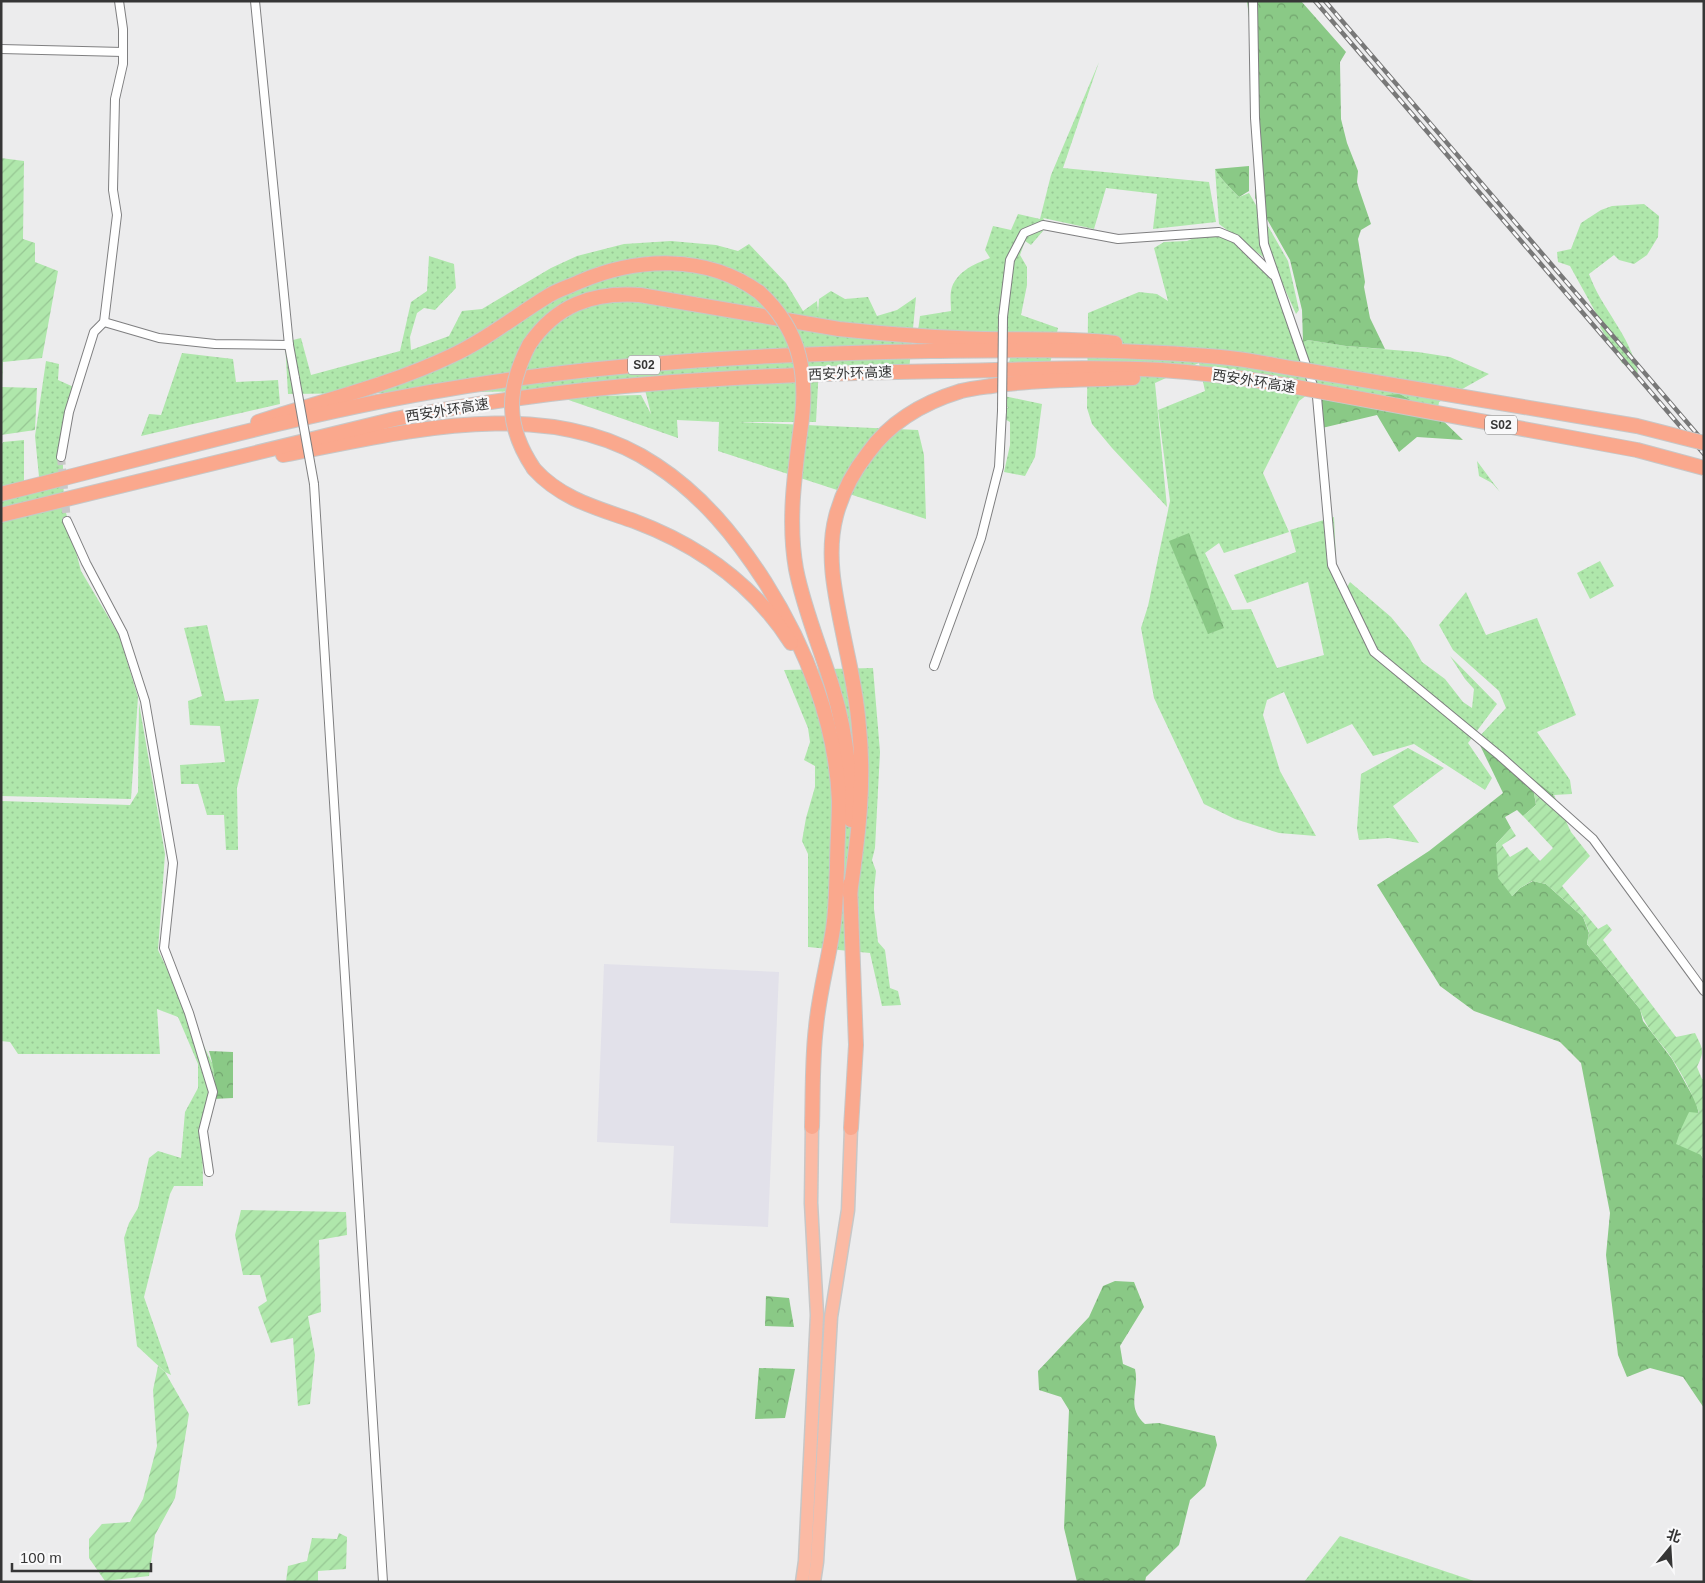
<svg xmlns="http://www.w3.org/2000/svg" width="1705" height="1583" font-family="Helvetica,'Noto Sans SC',sans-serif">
<defs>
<pattern id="grass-dots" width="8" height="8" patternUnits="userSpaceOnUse" patternTransform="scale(1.25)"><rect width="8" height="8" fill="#afe7ab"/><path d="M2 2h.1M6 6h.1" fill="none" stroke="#97c794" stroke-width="1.8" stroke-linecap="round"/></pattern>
<pattern id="forest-crowns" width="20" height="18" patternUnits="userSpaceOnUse" patternTransform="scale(1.25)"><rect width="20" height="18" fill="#8ac986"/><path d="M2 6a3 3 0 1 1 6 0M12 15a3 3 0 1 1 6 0" fill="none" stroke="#72a46e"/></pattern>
<pattern id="garden-furrows" width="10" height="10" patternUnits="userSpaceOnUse" patternTransform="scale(1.25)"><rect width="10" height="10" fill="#afe7ab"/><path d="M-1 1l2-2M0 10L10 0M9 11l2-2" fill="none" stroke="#97c794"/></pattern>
</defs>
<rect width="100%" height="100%" fill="#ececed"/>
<path fill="#e2e1ea" d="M604,964L779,972L768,1227L670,1223L674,1146L597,1142Z"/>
<g fill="url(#grass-dots)">
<path d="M1099,62L1063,168L1209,182L1216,222L1153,229L1157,194L1106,188L1094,229L1043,218L1048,225L1031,245L1025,241L1020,255L1027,267V285L1021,315L1058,328L1045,386L1006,376L1012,350L918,331L920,316L951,311C951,305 950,297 951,291C955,272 974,264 990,258L985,250L993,226L1011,230L1018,214L1040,219L1051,175Z"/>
<path d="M1215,169C1221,180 1231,188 1239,197L1249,193L1288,261L1299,310L1296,314L1274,265L1219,224Z"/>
<path d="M1644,204L1659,216L1658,237L1647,255L1634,264L1619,260L1614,255L1589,274C1602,310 1630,334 1638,373L1622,363L1600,327L1602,324L1570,266L1558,262L1557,252L1571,249L1581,223L1601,210L1612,206Z"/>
<path d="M1201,235H1229L1270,269L1303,342L1308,340L1346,346L1418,352L1450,357L1489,374L1439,402L1437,415L1400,394L1382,403L1390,412L1340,400L1315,389L1299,401L1263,473L1289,532L1224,553L1219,543L1205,553L1232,610L1251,609L1277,668L1324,655L1308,582L1247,603L1234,575L1296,552L1290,530L1334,517L1337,581L1342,596L1350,582L1391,617L1410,640L1422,662L1445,679L1463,702L1472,708L1474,689L1465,679L1450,656L1497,704L1468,743L1492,778L1485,790L1414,744L1373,756L1352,724L1307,744L1284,692L1267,700L1263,715L1280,771L1316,836L1279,833L1235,819L1204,804L1154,698L1141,628L1148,606L1170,501L1158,410L1205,391L1199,363L1155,383L1167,507L1112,448L1092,424L1087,408L1088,313L1139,292L1157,294L1168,301L1154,248L1164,242L1187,241Z"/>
<path d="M671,241L716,245L738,251L749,244L786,283L803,311L817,301L818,313L819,299L831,291L845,299L868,297L877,316L897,310L916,297L909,371L819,366L816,422H738L918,430L924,455L926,519L718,451L719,422L677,420L678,438L560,397L641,395L651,414L645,390L288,394L285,342L301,338L311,375L400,351L411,302L427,291L429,256L454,264L456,288L435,310L424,308L417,313L410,337L411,350L449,336L462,311L482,309L551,268L577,256L624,244Z"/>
<path d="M182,353L233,359L236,382L278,380L280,404L141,436L149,414L161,415Z"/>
<path d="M46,361L59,364L58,380L76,388L62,429L64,505L81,571L119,635L138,697L131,799L1,796V446L3,442L24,440V486L40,487L35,436Z"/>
<path d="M1004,396L1042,404L1035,457L1025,476L1004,472L1010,445V422L1001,417L1008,407L1001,404Z"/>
<path d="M1477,461L1500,492L1492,483L1479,476Z"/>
<path d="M1600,561L1614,586L1590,599L1577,573Z"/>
<path d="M1466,592L1486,635L1537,618L1576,715L1537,732L1570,780L1572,794L1554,795L1492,747L1477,739L1506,708L1499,691L1453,650L1439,625Z"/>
<path d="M207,625L225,701L259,699L237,788L238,850H226L224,815H207L198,784H181L180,765L225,762L220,726L190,725L188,701L202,696L184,628Z"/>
<path d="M873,668L880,752L875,848L872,860L876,871L874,890V909L878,942L885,950L890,988L898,991L901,1005L882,1006L870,953L808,947V854L802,841L806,818L815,787V766L804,760L810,742L808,728L784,670Z"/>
<path d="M139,703L165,854L158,950L213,1065L215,1087L202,1123L203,1186H174L170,1194L144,1297L171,1375L165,1372L137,1346L124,1238L129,1223L138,1208L149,1158L158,1151L181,1158L185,1112L198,1088V1064L178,1017L157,1009L160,1054H18L10,1042L1,1041V801L130,805L138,792Z"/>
<path d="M1408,748L1444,768L1393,806L1419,843L1389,838L1359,840L1357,829L1361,774Z"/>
<path d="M1340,1536L1477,1582H1304Z"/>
</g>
<g fill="url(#forest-crowns)">
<path d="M1247,1H1301L1346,52L1340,62L1341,119L1347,143L1358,171L1357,182L1359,189L1371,224L1361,230L1358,239L1365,282L1364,287L1370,318L1385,349L1346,346L1308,340L1303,342L1302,310L1290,260L1255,198L1259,98Z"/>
<path d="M1249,166V191L1239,197C1231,188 1221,180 1215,169Z"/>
<path d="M1400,394L1437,415L1463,440L1417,437L1399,452L1377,415L1322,428L1321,399L1390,411L1392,406L1382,403L1386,395Z"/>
<path d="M1189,533L1224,628L1208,634L1169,541Z"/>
<path d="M1477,739L1492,747L1554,795L1545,803L1531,789L1534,793L1536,805L1523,816L1517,810L1505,817L1511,828L1496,844L1512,896L1520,888L1533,881L1546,884L1583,917L1589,933L1587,944L1640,1009L1643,1021L1672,1059L1696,1102L1699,1114L1701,1155L1704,1160V1408L1683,1377L1650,1368L1627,1377L1618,1355L1606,1255L1610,1213L1581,1063L1560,1042L1474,1011L1440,986L1377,885L1429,851L1503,793Z"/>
<path d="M209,1051L233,1052V1098L213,1099C216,1082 214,1067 209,1051Z"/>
<path d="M1115,1281L1134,1282L1144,1307L1120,1346L1123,1364L1135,1369C1140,1390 1125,1406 1145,1424L1159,1423L1215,1436L1217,1445L1205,1486L1190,1500L1179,1545L1146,1577L1145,1582H1077L1064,1528L1069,1410L1061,1397L1039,1390L1038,1371L1089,1317L1103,1286Z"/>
<path d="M766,1296L789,1298L794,1327L765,1326Z"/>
<path d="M759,1368L795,1369L785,1418L755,1419Z"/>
</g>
<g fill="url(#garden-furrows)">
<path d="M1,158L24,161L23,239L35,243V262L58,271L42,358L3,362L2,387L37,388L35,430L1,435Z"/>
<path d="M1534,793L1545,803L1554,795L1571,832L1590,856L1562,886L1598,929L1607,924L1612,930L1603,940L1676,1037L1695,1033C1703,1050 1705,1050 1697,1067L1702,1079H1704V1160L1701,1155L1676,1144L1681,1129L1689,1112L1699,1113C1693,1094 1682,1074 1671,1057C1660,1041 1645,1028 1640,1009L1587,944L1589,932L1583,917L1546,884L1532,881L1520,888L1512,896L1498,878L1496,844L1511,828L1516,836L1502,845L1510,857L1527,847L1540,861L1553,848L1523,816L1536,805Z"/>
<path d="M241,1210L346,1212L347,1235L319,1240L321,1312L308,1316L315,1355L310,1404L298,1406L293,1338L271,1343L258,1307L267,1301L260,1275H243L235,1235Z"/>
<path d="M158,1366L165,1372L189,1414L175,1498L155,1535L149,1576L105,1581L89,1558V1539L102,1524L130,1522L143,1499L157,1446L153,1390Z"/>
<path d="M339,1533L347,1537L346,1569L318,1571V1582H286L288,1566L307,1561L312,1538L337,1539Z"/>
</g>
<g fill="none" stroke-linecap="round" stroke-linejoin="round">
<path stroke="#c8c8c8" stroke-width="8" stroke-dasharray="8 4" stroke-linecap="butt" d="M61,457L67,521"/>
<g stroke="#7f7f80" stroke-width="10">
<g id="minor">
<path d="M255,1L289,345L295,378"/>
<path d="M1253,1L1255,118L1264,244L1317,397L1332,565L1374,652L1500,756L1593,839L1704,991"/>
<path d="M1,49L123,52"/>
<path d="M1003,317L1010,260L1024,233L1043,225L1118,239L1219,232L1236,239L1273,275"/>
<path d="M104,322L159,338L215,344L289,345"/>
<path d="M61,457L69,412L94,332L104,322L117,215L113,190L115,99L123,64V29L119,1"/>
<path d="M314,484L383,1582"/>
<path d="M67,521L86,563L123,633L145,701L173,863L164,948L189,1013L213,1092L203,1131L209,1172"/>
<path d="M934,666L981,538L999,467L1002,411"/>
</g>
</g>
<g stroke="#c7c7c7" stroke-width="15">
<g id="trunk">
<path d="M802,1582L805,1561L817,1315L811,1203L812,1127"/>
<path d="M814,1582L817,1562L831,1317L848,1210L851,1128"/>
</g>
</g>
<g stroke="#c7c7c7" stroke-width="16">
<g id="motorway">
<path d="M529,345C556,305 592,292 640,295L839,329C887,334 936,338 984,339C1028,340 1072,338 1115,343"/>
<path d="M258,422C322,401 390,385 451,356C486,340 515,316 548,296C557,290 568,287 579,282C637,257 706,254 759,292"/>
<path d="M800,433C794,478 788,524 796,569C804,610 821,649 833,689C846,732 851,775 851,820"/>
<path d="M283,455C401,433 548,392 656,465C702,495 736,537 765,582C806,647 836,723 839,801C839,823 837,846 837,868C836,888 836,909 833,929C828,962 819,994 816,1027C812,1060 813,1094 812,1127"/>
<path d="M534,469C561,499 597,508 634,521C698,545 754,585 791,643"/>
<path d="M1,494C144,459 286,417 431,392C596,363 763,354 930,351C1027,350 1124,348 1220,357C1246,359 1272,365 1298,369"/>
<path d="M1,515L395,419C576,382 762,374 947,371C1018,370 1090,366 1161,370C1207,373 1251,379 1296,387"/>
<path d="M850,884L856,1045L851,1128"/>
<path d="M850,894C858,838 865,784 859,728C857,699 851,671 845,643C837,602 825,558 836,516C842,493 853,472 868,453C890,422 925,402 961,391C973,388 985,387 998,385C1043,379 1088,380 1133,378"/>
</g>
</g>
<use href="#minor" stroke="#fff" stroke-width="8"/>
<use href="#trunk" stroke="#fbbaa4" stroke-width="12"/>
<use href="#motorway" stroke="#faa88d" stroke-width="14"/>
<g stroke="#787878" stroke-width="4.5">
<g id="rail">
<path d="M1315,1L1704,454"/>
<path d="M1325,1L1704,442"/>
</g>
</g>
<use href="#rail" stroke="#f9f9fa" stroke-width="2.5" stroke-dasharray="8" stroke-linecap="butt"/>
<g stroke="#7f7f80" stroke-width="10" stroke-linecap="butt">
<g id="minor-bridge">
<path d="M295,378L314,484"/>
<path d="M1002,411L1003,317"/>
</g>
</g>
<g stroke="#c7c7c7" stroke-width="16" stroke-linecap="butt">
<g id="motorway-bridge">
<path d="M759,292C802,331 809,377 800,433"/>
<path d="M529,345C506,390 505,426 534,469"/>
<path d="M1298,369L1637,426L1704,443"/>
<path d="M1296,387L1637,450L1704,468"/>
</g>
</g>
<use href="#minor-bridge" stroke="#fff" stroke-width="8"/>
<use href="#motorway-bridge" stroke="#faa88d" stroke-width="14"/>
</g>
<g text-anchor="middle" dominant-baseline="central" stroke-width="4.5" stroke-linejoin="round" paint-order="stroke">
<g fill="#f9f9fa" stroke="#707071" stroke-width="1">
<rect x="628" y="355.5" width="32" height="19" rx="4"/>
<rect x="1485" y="415.5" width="32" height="19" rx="4"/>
</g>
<g font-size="12" font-weight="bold" fill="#363636">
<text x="644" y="365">S02</text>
<text x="1501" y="425">S02</text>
</g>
<g font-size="14" fill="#363636" stroke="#f9f9fa">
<text transform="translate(850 373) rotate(-2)">西安外环高速</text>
<text transform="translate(1254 381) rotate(9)">西安外环高速</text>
<text transform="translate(447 410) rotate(-9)">西安外环高速</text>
</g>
</g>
<rect width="1705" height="1583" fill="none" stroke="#363636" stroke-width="5"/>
<g transform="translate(1670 1548) rotate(18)" stroke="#f9f9fa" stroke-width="4" paint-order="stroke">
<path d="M0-4L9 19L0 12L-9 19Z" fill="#363636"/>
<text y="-8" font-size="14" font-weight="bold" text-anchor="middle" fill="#363636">北</text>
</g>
<path d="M12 1563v8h139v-8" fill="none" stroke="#363636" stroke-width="2.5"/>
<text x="20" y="1563" font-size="15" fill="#363636" stroke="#f9f9fa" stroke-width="4" paint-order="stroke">100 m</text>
</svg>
